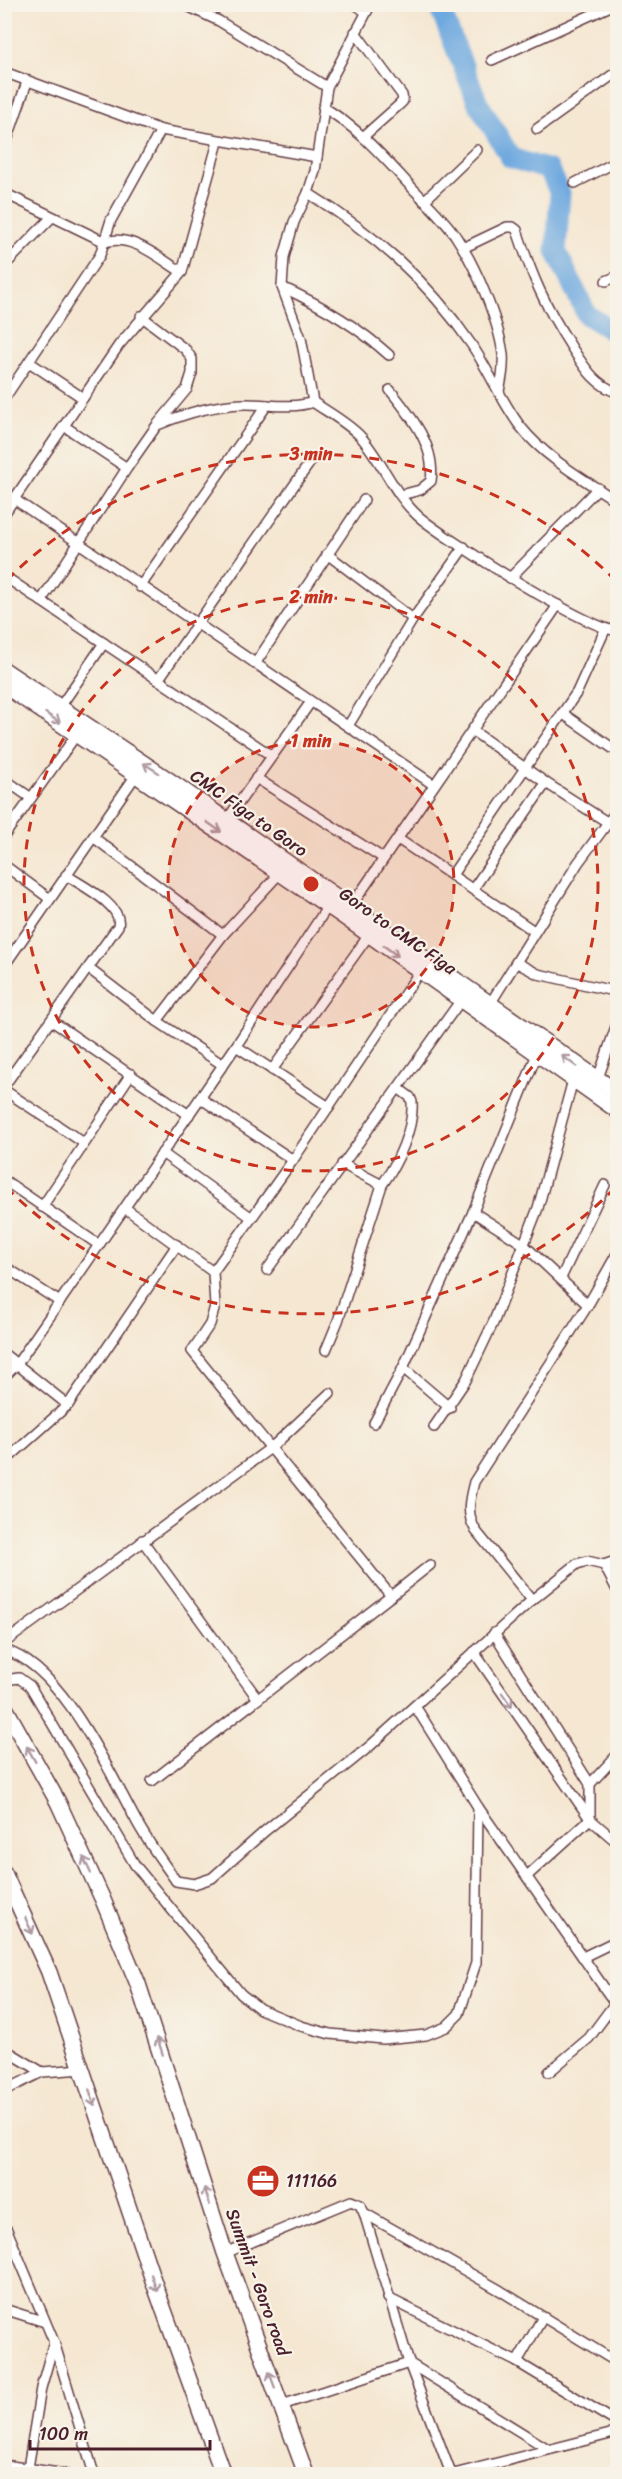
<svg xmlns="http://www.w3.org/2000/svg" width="622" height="2479" font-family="Sriracha,sans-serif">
<rect width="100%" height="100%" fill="#f7f3e8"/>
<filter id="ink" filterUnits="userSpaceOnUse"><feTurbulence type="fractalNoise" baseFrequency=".0167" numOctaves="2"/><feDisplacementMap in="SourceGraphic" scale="12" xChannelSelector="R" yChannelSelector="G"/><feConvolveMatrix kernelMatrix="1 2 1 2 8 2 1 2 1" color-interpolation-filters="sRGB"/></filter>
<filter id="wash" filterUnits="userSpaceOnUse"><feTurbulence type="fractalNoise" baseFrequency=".008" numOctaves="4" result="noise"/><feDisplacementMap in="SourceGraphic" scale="24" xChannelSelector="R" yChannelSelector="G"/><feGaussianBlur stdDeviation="1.35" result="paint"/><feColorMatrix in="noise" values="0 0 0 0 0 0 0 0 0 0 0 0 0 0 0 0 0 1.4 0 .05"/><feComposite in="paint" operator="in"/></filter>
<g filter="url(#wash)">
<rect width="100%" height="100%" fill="#f5e7d1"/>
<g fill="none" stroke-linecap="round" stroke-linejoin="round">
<path stroke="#6ea9df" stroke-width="21" d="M438,4L478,103L511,158L549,170L560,193L556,251L587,315L618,334"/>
</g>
</g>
<g filter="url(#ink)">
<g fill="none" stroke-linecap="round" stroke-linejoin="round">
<g stroke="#643d44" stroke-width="12">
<g id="minor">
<path d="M183,4L219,21L327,87"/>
<path d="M355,4L366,12"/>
<path d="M371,4L327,87L315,171L308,193L294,222L284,257L282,287L301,338L313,402C329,413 348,423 361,437C382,461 394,494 417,515C437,534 601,638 618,630"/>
<path d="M355,32L402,95L403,101L399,105L364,136"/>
<path d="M492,60L615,4"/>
<path d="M4,72L161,130L317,157"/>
<path d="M323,107C355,126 377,150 402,177C419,196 440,214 455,235C475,265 498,318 503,354C504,367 502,379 499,391"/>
<path d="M537,129L618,71"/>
<path d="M4,149L27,82"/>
<path d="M575,183L618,161"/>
<path d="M4,193L105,242C132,233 160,259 182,272"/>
<path d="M308,193C374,234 427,279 471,344C489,370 501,401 520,426C545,458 585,480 618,502"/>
<path d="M424,201L477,150"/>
<path d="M463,248L507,227H513L517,230C533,279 544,304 572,348C585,368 594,384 618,393"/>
<path d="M4,266L52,217"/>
<path d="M606,281L618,276"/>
<path d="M282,287C321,305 358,327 389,355"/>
<path d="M29,362L83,398"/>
<path d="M390,390C411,416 436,446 431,481L420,490L401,495"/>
<path d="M4,399L100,255L111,220L161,130"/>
<path d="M160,424C186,413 214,405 243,404C267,403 289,410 313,402"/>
<path d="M64,426L127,468"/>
<path d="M14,499L434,785"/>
<path d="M4,514L119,345L182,272L218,142"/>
<path d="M327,554L413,619"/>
<path d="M4,576L272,756"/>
<path d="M510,578L598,488"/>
<path d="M140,587L267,405"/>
<path d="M41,601L127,468L157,425L187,389L192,373V359L186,350L141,316"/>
<path d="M255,664L364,500"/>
<path d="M158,680L311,461"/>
<path d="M60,707L104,643"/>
<path d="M562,713L618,752"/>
<path d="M348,726L413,619L464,547"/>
<path d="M473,731L546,783L618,829"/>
<path d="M256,778L383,858"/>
<path d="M4,779L31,798"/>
<path d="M226,821L310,703"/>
<path d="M4,836L77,734"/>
<path d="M93,837L223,935"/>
<path d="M398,839L534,931"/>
<path d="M4,865L50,899"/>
<path d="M452,875L577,692L605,630"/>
<path d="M473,889L546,783"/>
<path d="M350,908L558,605"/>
<path d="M517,963L538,974L618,992"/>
<path d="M4,966L136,775"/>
<path d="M88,968L157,1021L223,1065"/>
<path d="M420,971L293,1160L213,1272L215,1306L210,1324L192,1351L391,1596L430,1565"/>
<path d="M490,1004L578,863L618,809"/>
<path d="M52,1021L189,1115"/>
<path d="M157,1021L223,935L280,873"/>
<path d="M236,1046L329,1107"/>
<path d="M272,1070L369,935"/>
<path d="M597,1081L618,1021"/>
<path d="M4,1086L118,926C124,906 81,885 66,875"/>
<path d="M4,1090L84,1143"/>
<path d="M200,1098L293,1160"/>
<path d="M162,1153L252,1218"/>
<path d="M342,1164L382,1185"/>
<path d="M4,1180L99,1245"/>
<path d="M42,1207L131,1074"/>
<path d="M125,1208L213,1272"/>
<path d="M473,1212L523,1244L588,1305"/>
<path d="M4,1266L60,1302"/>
<path d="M267,1270L461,1000"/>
<path d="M561,1278L605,1185"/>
<path d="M326,1350L338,1321L382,1185C397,1164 414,1129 412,1102L410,1097L398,1088"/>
<path d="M4,1354L68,1405"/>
<path d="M403,1368L450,1408"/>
<path d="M4,1377L17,1364L236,1046L328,906"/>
<path d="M374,1423L403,1368L473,1212L537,1054"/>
<path d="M434,1427L466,1380L494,1321L538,1208L573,1080"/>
<path d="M4,1462L68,1405L177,1245"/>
<path d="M142,1540L258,1699"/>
<path d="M604,1565L618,1560"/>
<path d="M532,1600L476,1531C466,1514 469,1501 474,1482L588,1305L618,1252"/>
<path d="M494,1633L590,1784"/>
<path d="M4,1643L272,1447L330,1393"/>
<path d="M4,1650C63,1666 110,1774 138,1824C149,1844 163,1862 176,1881L194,1884L212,1878L265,1831L370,1746L532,1600L577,1564L587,1561L604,1565L618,1592"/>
<path d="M474,1652L590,1819L618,1843"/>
<path d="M4,1680L19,1678L30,1686L135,1865L241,1994L260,2009L301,2026L330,2034L383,2039L426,2035L446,2027L459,2014L476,1963L478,1807"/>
<path d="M415,1706L478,1807L607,1992L615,2003L618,2002"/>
<path d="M152,1781L391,1596"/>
<path d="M527,1876L590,1819V1784L618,1754"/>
<path d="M583,1957L618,1940"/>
<path d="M4,2049L42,2072"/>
<path d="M549,2072L589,2038L615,2003"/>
<path d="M4,2091L42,2072L83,2069"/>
<path d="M364,2213L501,2291L618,2363"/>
<path d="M4,2230H7L54,2342L94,2474"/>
<path d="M225,2253L351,2201L360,2205L364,2213L409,2363L282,2405"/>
<path d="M388,2298L517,2362"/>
<path d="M4,2309L45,2322"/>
<path d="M543,2317L517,2362L618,2423"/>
<path d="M409,2363L450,2471L454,2474L618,2432"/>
<path d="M409,2363L548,2449"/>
<path d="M4,2465L66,2474"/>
<path d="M28,2468L41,2388L54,2342"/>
</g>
</g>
<g stroke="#643d44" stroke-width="18">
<g id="primary">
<path d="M4,670L170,781L618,1093"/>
<path d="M4,685L343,916L618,1111"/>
</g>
</g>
<g stroke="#643d44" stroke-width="18">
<g id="trunk">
<path d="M4,1706L58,1802L103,1900L138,1984L225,2253L306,2474"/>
<path d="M4,1873L49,1972L153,2280L223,2474"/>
</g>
</g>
<use href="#minor" stroke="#fff" stroke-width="9"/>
<use href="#primary" stroke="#fff" stroke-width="15"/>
<use href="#trunk" stroke="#fff" stroke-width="15"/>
</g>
<defs><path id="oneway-shaft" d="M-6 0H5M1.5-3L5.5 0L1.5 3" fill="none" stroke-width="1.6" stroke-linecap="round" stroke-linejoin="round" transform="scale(1.5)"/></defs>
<g stroke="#ae9aa0">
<use href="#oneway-shaft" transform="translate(53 718) rotate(34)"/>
<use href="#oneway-shaft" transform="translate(151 768) rotate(-148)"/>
<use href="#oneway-shaft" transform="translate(214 827) rotate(35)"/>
<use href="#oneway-shaft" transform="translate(391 951) rotate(36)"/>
<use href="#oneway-shaft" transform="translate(569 1061) rotate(-143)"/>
<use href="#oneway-shaft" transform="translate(507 1700) rotate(55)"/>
<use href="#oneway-shaft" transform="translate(31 1754) rotate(-119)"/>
<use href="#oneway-shaft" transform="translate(87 1865) rotate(-115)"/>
<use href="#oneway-shaft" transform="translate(29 1926) rotate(66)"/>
<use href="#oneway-shaft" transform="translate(160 2046) rotate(-108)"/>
<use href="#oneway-shaft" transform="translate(92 2098) rotate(72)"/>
<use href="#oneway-shaft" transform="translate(207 2196) rotate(-108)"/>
<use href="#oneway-shaft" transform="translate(154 2283) rotate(71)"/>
<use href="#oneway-shaft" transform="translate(272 2380) rotate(-110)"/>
</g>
</g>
<circle cx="311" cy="884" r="143" fill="#c8321e" fill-opacity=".12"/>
<g fill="none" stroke="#c8321e" stroke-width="3" stroke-dasharray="10 8">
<circle cx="311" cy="884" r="143"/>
<circle cx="311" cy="884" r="287"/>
<path d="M615 1188A430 430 0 0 1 7 1188M7 580A430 430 0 0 1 615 580"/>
</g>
<defs>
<g id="office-disc" transform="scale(1.725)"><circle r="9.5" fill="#c8321e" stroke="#f7f3e8"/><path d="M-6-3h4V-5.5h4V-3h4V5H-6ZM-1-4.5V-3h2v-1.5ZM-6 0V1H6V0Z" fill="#fff"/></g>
</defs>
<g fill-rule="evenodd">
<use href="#office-disc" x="263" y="2181"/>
</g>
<g text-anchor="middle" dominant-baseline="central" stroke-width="4.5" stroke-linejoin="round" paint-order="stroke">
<g font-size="18" fill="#4a1f2b" stroke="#f7f3e8">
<text transform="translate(249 813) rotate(35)">CMC Figa to Goro</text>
<text transform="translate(398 931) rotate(35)">Goro to CMC Figa</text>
<text transform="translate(258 2282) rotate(70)">Summit - Goro road</text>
</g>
<g font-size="18" fill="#4a1f2b" stroke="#f7f3e8" text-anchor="start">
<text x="286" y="2181">111166</text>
</g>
</g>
<circle cx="311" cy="884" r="9" fill="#c8321e" stroke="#f7f3e8" stroke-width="3"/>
<g font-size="18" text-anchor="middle" font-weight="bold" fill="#c8321e" stroke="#f7f3e8" stroke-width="4.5" stroke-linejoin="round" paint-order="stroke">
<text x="311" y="460">3 min</text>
<text x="311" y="603">2 min</text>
<text x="311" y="747">1 min</text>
</g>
<rect width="622" height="2479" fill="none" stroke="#f7f3e8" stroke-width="24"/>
<path d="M30 2440v9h180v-9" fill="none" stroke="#4a1f2b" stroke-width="3"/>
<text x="39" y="2440" font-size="18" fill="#4a1f2b" stroke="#f7f3e8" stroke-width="4.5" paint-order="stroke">100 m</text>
</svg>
